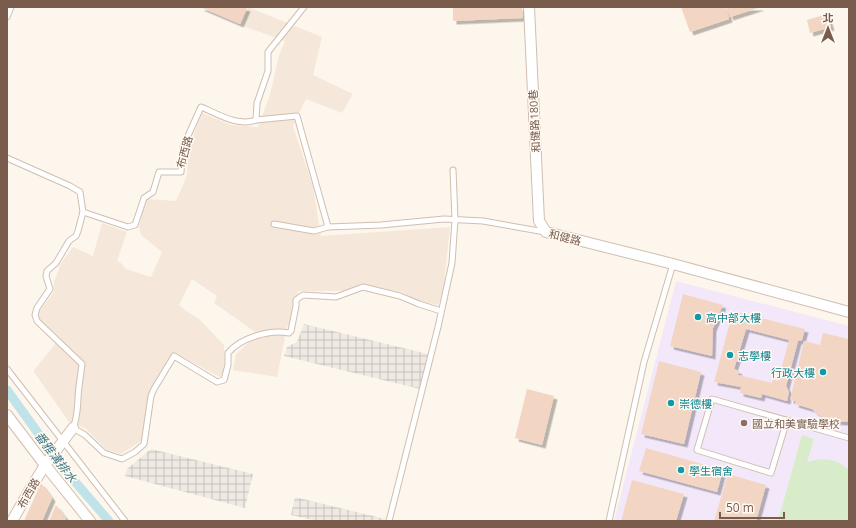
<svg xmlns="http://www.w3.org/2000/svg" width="856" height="528" font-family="'Open Sans','Noto Sans TC',sans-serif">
<defs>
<pattern id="industrial-grid" width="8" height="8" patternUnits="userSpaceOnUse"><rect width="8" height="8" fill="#efe9e4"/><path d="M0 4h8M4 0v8" fill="none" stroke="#c7c0bb"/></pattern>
<filter id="shadow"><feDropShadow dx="3.5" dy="3.5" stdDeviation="0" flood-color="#0004"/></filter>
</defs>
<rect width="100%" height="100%" fill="#fdf6ec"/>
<path fill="#f5e8da" d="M248,7L322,37L313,75L353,94L342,113L306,99L293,126L313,187L321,236L450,227L443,292L438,305L416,301L403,292L367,285L342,291H298L294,318L287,327L277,377L233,370L236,354L258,334L214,303L217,296L192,279L179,305L186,311L198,318L224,345L225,371L220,377L175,353L149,400L144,432L141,441L121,454L107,450L85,428L69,422L34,372V370L60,338L39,319V312L54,292V282L61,263L73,247L93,256L102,223L127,232L117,261L121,263L126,269L151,277L162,252L141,235L139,227L145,203L148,199L176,201L187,176L188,149L202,113L231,125L258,127L270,95L279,55L285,41L243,26Z"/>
<g fill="url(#industrial-grid)">
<path d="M304,324L428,354L420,389L284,356L287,347L297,342Z"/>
<path d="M151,449L253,474L245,508L125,476L127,469Z"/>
<path d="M295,497L385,519L384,521H317L291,515Z"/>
</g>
<path fill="#f3e8fa" d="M676,281L849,326V521H614Z"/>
<path fill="#d8ecc9" d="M802,435L814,439L807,462C822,457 837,458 849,470V521H778Z"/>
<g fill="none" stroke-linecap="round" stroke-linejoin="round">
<path stroke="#bfe3e8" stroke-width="9" d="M7,390L64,469L109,521"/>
</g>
<g fill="#f3d5c3" fill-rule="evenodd" filter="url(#shadow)">
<path d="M200,7H243L247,8L240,24Z"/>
<path d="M453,7H522L523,18L453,21Z"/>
<path d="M681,7H726L729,19L690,32Z"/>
<path d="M726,7H761L730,17Z"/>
<path d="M827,14L831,27L810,33L807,20Z"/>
<path d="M683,294L723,305L713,328L712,356L670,346Z"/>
<path d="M733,311L805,329L802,340L798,341L786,386L789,392L787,401L762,394L761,398L740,393L741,387L714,382ZM746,329L789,340L778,381L773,379L772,383L738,375L739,371L734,369Z"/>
<path d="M823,333L849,339V421L843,422L833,421L823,418L815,412L812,409L795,404L796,401L790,400L804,341L820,345Z"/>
<path d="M659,361L701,372L684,444L641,434Z"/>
<path d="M527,389L554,396L542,445L515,438Z"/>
<path d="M646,448L723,470L717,492L639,471Z"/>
<path d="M728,474L766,485L756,521H714Z"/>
<path d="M632,480L684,494L676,521H621Z"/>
<path d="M41,483L52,498L42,521H24Z"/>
<path d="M56,505L66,518L65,521H49Z"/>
</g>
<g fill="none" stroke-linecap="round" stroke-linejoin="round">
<g stroke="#d1beb0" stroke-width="7">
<g id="service">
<path d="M304,7L268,52V71L257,103L256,120L297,116L328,227"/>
<path d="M7,17L11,7"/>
<path d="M7,158L70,186L80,192L83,212L78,231L76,236L69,241L56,263L47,271L46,276L50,289L37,308L35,315L37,321L82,364C81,372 80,379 79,387C77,401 79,414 73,428L85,435L104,453L122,459L135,452L144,444L151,396L154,389L174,356L217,382L224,380L228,365V353C240,338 270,329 289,333L291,331L296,306V300L303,295L336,297L363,287L400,296L419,304L441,311"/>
<path d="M83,212L128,227L135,225L144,198L153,192L159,172H181L183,147L201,107C218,114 238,127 256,120"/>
<path d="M274,224L314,231L328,227L381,225L444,219L483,221L545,232"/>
<path d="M7,369L125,521"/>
<path d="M787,420L771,473L697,450L712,399L849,438"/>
<path d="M389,521L438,327L452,263L455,220L453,170"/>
<path d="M609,521L644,362L673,264"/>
</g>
</g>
<g stroke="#d1beb0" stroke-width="12">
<g id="minor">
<path d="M529,7L539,221L546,232L673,264L849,312"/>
<path d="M7,415L45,465L90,521"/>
<path d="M12,521L31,488L45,465L73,428"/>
</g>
</g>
<use href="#service" stroke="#fff" stroke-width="5"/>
<use href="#minor" stroke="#fff" stroke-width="10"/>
</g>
<g fill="#0f9aa8" stroke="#fffaf3" stroke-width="1.5">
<circle cx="698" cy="317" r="4"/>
<circle cx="730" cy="355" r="4"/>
<circle cx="823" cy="372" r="4"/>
<circle cx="671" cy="403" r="4"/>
<circle cx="681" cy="470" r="4"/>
</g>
<circle fill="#8d6e63" stroke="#fffaf3" stroke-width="1.5" cx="744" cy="423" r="4"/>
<g text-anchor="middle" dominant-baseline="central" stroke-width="3" stroke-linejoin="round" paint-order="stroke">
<g font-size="11" fill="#7a5c4d" stroke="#fffaf3">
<text transform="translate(534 121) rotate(-93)">和健路180巷</text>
<text transform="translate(184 152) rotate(-75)">布西路</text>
<text transform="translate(565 237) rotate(14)">和健路</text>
<text transform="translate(28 493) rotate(-60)">布西路</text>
</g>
<g font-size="11" fill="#0d838f" stroke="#fffaf3" text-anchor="start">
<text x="706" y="317">高中部大樓</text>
<text x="738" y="355">志學樓</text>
<text x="815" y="372" text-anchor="end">行政大樓</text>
<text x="679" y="403">崇德樓</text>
<text x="689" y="470">學生宿舍</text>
</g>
<g font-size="11" fill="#785e54" stroke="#fffaf3" text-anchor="start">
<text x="752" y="423">國立和美實驗學校</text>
</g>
<g font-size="12" font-style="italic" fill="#437c86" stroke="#fffaf3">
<text transform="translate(56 457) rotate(53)">番雅溝排水</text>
</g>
</g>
<rect width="856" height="528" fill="none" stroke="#7a5c4d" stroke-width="16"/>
<g transform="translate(828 28)" stroke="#fffaf3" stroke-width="3" paint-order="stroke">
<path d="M0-3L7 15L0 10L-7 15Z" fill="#7a5c4d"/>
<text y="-6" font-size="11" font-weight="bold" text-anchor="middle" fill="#7a5c4d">北</text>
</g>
<path d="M720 512v6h64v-6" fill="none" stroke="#7a5c4d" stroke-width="2"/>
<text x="726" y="512" font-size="12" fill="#7a5c4d" stroke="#fffaf3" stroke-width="3" paint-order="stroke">50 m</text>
</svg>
